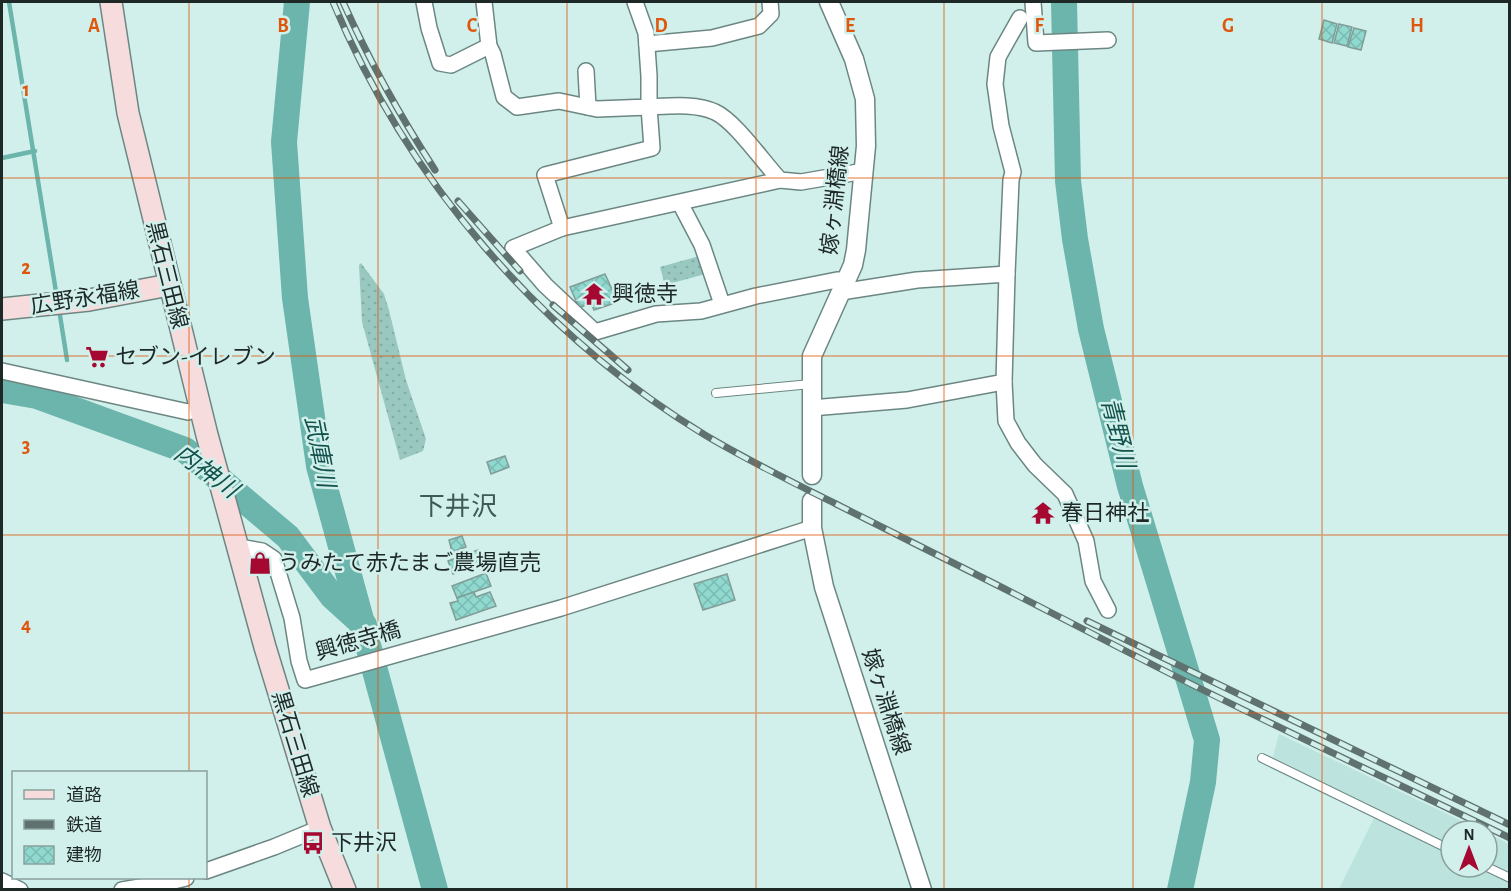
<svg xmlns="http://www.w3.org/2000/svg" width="1511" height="891" font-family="'Alegreya Sans','Noto Sans JP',sans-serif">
<defs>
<pattern id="grass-dots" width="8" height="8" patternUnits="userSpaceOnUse" patternTransform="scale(1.5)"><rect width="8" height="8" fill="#99c8c1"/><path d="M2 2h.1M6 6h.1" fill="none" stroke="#83aca6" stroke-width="1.8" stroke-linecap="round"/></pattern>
<pattern id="building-cross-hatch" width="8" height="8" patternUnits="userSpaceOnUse" patternTransform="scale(1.5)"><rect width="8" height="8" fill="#8fd9cf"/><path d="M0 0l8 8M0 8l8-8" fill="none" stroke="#7bbab2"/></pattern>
</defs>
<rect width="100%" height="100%" fill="#d2f0eb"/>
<path fill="#bce3dd" d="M1279,734L1483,831H1451V867H1487V833L1509,844V889H1339L1374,818L1270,768Z"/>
<g fill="url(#grass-dots)">
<path d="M703,255L709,273L665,285L660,267Z"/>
<path d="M361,263L384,294L389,310L406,380L426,439L423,451L400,460L362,322L359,265Z"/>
</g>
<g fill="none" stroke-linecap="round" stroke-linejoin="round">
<g stroke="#6cb5ac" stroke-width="4.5">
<path d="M9,2L57,298"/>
<path d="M2,158L35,151"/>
<path d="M59,309L67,360"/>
</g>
<g stroke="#6cb5ac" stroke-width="26">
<path d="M297,2L284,142L295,298L319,466L435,890"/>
<path d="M1064,2L1068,181L1075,239L1091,329L1130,486L1207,740L1203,782L1180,890"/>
<path d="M2,390L37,396L185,450L288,537L332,596L364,625"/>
</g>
</g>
<g fill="url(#building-cross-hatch)" stroke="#819d98" stroke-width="1.5">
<path d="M1324,20L1337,24L1332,43L1319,39Z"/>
<path d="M1339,24L1352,27L1347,46L1334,43Z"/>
<path d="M1354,28L1366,31L1361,50L1348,47Z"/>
<path d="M605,274L618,302L594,310L591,303L579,308L570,287Z"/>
<path d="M505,456L509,467L491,474L487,462Z"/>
<path d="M462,536L466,547L452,552L449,540Z"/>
<path d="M478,550L483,563L453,574L448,561Z"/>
<path d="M486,573L491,586L457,598L452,586Z"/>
<path d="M727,574L735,600L703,610L694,584Z"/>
<path d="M474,592L476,597L490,592L496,606L456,620L450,603L458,601L457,598Z"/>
</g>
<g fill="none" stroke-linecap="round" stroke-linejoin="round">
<g stroke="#6c8783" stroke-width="10">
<g id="service">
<path d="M716,393L811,384"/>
<path d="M1262,758L1451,850"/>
<path d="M1487,867L1510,878"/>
</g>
</g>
<g stroke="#6c8783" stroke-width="18">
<g id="minor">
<path d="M424,2L429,28L440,63L451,65L489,46"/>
<path d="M484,2L489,46L493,54L504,97L517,107L559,101L597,109L649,107V76L646,33L635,2"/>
<path d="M1033,2L1036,43L1108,40"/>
<path d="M647,44L712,38L759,26L771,14L770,2"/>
<path d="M586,71L588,107"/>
<path d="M780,180L562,228L513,248L545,285L595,332L656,314L701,311L756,296L837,280H847"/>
<path d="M680,203L702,245L722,304"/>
<path d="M562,228L545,175L652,148L649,107C669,106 697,103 715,112C735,121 763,162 780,180L801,182L864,171"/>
<path d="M1007,274L1011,180L1013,172L1001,126L995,84L998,57L1020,18"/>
<path d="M2,371L188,412L200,408"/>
<path d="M1004,382L1006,421L1018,443L1035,465L1065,494L1086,541L1093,581L1108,610"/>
<path d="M811,408L907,400L1004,382L1007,274L917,280L841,292"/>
<path d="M239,547L262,551L274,559L292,618L299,661L305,680L561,608L812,528"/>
<path d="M206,871L274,847L320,828"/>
<path d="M2,881L20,890"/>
<path d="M122,890L170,882L186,878"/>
</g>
</g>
<g stroke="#6c8783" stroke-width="21">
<g id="tertiary">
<path d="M812,475V356L853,265L856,250L866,146L865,99L854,59L829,2"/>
<path d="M812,501V528L824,587L922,890"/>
</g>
</g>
<g stroke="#6c8783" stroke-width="24">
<g id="secondary">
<path d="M111,2L128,113L207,435L265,647L320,828L345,890"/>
<path d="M2,309L89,300L169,285"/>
</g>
</g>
<use href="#service" stroke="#fff" stroke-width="8"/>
<use href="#minor" stroke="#fff" stroke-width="15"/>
<use href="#tertiary" stroke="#fff" stroke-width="18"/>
<use href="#secondary" stroke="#f7dcdd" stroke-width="21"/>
<g stroke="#60726f" stroke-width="7">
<g id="rail">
<path d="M333,2C407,180 540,334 705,435C747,460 792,482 836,504C892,532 947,560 1003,588C1056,615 1108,642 1161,669C1276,727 1394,782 1510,838"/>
<path d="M343,2C369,60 400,116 435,170"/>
<path d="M458,201L520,271"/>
<path d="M553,305L628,370"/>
<path d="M1087,621L1510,825"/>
</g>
</g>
<use href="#rail" stroke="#d2f0eb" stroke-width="4.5" stroke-dasharray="14" stroke-linecap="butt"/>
</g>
<path fill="none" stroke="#de570d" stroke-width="1.5" stroke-opacity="0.55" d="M189,2V772M378,2V890M567,2V890M756,2V890M944,2V890M1133,2V890M1322,2V890M2,178H1510M2,356H1510M2,535H1510M2,713H1510M189,878V890"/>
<defs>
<g id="temple-bare" transform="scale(1.8)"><path d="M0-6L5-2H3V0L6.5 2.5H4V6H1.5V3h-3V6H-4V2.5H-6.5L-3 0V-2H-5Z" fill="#a50931" stroke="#d2f0eb" stroke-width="2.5" paint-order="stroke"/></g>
<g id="supermarket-bare" transform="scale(1.8)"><path d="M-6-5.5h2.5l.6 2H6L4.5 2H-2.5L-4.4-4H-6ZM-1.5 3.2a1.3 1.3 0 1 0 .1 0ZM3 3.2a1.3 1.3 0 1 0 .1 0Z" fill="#a50931" stroke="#d2f0eb" stroke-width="2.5" paint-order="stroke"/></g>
<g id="shop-bare" transform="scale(1.8)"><path d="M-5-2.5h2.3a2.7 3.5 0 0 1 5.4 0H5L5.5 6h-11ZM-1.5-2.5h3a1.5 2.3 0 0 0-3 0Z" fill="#a50931" stroke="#d2f0eb" stroke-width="2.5" paint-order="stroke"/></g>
<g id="bus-bare" transform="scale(1.8)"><path d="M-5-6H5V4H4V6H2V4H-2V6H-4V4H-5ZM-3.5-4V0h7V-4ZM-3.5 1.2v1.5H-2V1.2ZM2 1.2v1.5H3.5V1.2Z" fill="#a50931" stroke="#d2f0eb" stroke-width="2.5" paint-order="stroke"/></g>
</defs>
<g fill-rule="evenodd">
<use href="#temple-bare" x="594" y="294"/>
<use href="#supermarket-bare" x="97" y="357"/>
<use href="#temple-bare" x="1043" y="513"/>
<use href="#shop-bare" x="260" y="563"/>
<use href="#bus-bare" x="313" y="843"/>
</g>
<g text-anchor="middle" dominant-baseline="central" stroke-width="5" stroke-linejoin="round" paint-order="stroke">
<g font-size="22" fill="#1d2827" stroke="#d2f0eb">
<text transform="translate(835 200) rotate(-84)">嫁ヶ淵橋線</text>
<text transform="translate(167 275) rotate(76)">黒石三田線</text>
<text transform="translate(85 298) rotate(-9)">広野永福線</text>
<text transform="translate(358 641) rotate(-16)">興徳寺橋</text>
<text transform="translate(886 702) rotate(72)">嫁ヶ淵橋線</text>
<text transform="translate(295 744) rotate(73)">黒石三田線</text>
</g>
<g font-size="22" fill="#1d2827" stroke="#d2f0eb" text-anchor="start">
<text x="612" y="294">興徳寺</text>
<text x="115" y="357">セブン-イレブン</text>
<text x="1061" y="513">春日神社</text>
<text x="278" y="563">うみたて赤たまご農場直売</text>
<text x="331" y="843">下井沢</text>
</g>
<g font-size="24" font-style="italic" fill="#13524c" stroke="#d2f0eb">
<text transform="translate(1117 433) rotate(76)">青野川</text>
<text transform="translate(319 452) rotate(79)">武庫川</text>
<text transform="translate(206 472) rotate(36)">内神川</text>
</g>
<g font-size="26" fill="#3f5955" stroke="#d2f0eb">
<text x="458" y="507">下井沢</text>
</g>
</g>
<g font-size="20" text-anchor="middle" font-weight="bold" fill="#de570d" stroke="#d2f0eb" stroke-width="5" stroke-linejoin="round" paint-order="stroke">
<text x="94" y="32">A</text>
<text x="283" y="32">B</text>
<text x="472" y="32">C</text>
<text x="661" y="32">D</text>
<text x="850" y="32">E</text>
<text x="1039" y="32">F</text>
<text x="1228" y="32">G</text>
<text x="1417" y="32">H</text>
<text x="26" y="96">1</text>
<text x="26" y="274">2</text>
<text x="26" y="452">3</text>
<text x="26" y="631">4</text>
</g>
<rect width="1511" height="891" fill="none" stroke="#1d2827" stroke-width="6"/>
<rect x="12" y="771" width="195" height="108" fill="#d2f0eb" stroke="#8aa09d" stroke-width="1.5"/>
<rect x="24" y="790" width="30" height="9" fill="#f7dcdd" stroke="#8aa09d" stroke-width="1.5"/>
<text x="66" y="801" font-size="18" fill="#1d2827">道路</text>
<rect x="24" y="820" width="30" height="9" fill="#60726f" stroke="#8aa09d" stroke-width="1.5"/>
<text x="66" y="831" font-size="18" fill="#1d2827">鉄道</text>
<rect x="24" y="846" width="30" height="18" fill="url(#building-cross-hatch)" stroke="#8aa09d" stroke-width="1.5"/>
<text x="66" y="861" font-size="18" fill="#1d2827">建物</text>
<g transform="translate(1469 849)"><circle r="28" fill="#d2f0eb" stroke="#8aa09d" stroke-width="1.5"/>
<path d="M0-4.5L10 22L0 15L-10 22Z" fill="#a50931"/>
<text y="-9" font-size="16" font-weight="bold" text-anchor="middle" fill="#1d2827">N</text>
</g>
</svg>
